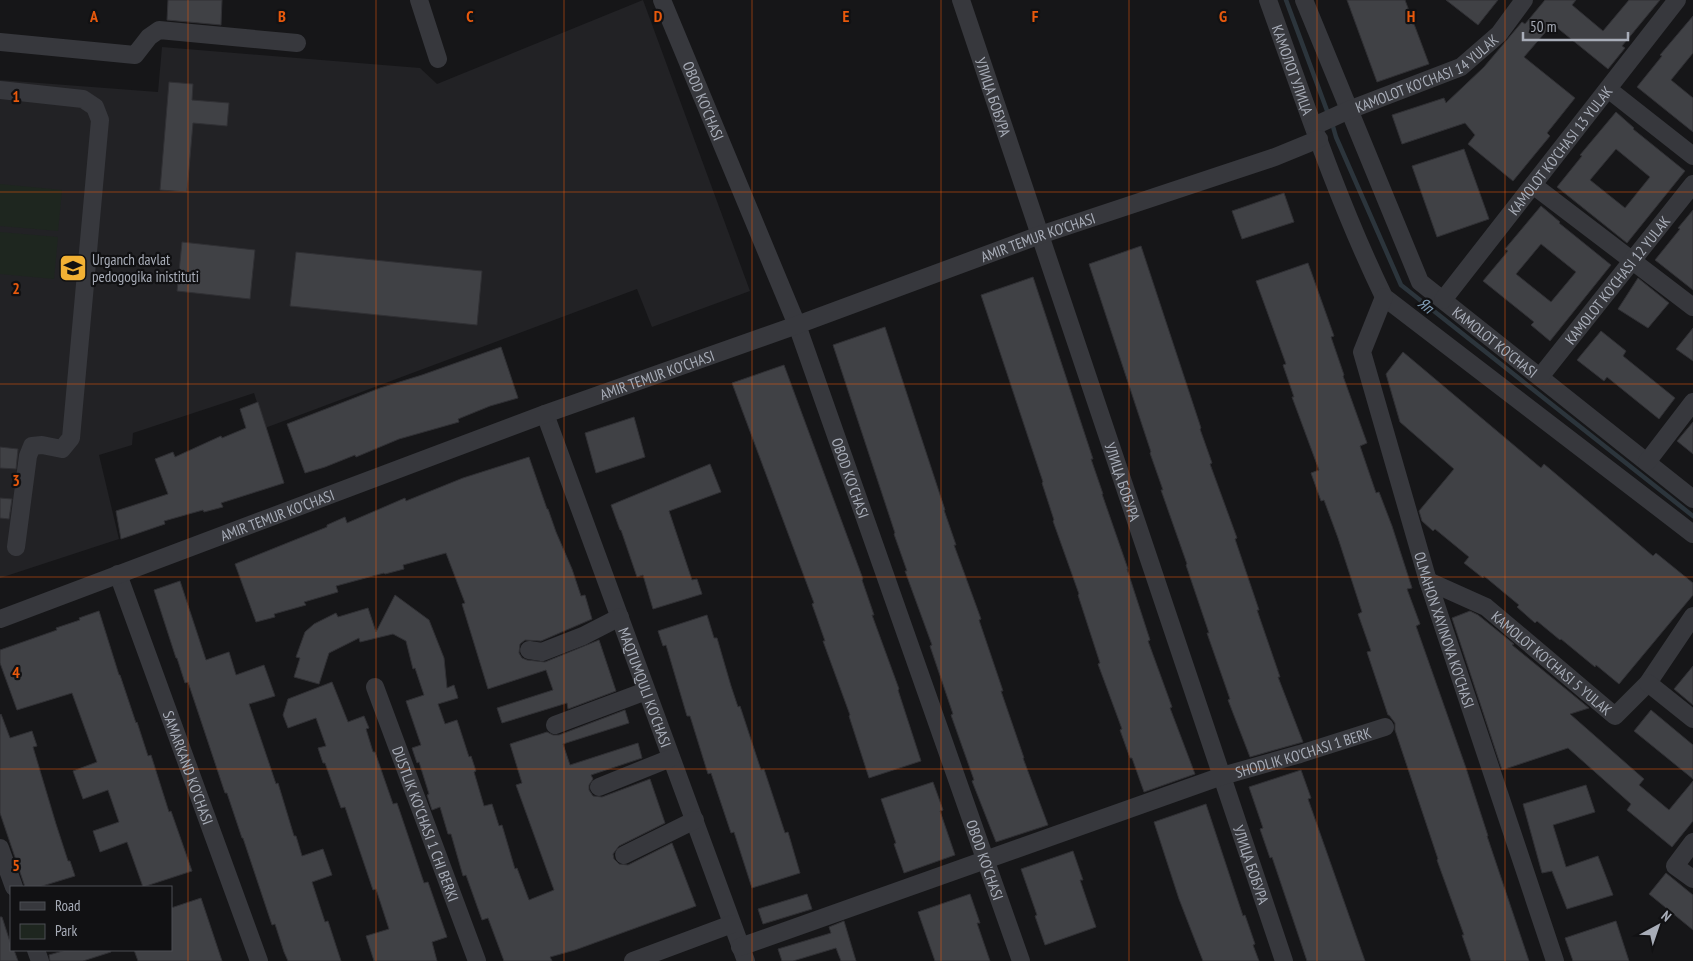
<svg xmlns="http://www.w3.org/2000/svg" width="1693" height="961" font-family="'PT Sans Narrow',sans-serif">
<rect width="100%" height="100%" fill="#161618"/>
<path fill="#222225" d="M643,0L750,291L652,327L637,289L265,428L254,393L133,433L132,445L99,455L119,539L0,578V80L158,92L162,47L420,68L437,84Z"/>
<g fill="#1e261f">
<path d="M0,184L62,190L58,231L0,226Z"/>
<path d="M0,232L58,237L54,279L0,274Z"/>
</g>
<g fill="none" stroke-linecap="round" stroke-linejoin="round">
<g stroke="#2c353c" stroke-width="4.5">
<path d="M1286,0L1329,116"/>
<path d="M1332,123L1336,137L1401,285L1693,516"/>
</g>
</g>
<g fill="#404145" stroke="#303034" fill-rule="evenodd">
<path d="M168,0H222L221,25L167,20Z"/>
<path d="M1347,0H1405L1429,64L1377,82Z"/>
<path d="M1446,0H1498L1478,25Z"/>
<path d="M1545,0H1576L1572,5L1603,31L1629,0H1660L1622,46L1625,48L1608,69L1555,26L1552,30L1549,28L1524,57L1575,98L1547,133L1550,136L1513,181L1468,144L1475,135L1465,123L1402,144L1392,115L1444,98L1446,103L1484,67L1522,22L1525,24Z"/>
<path d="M1693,16V53L1671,80L1693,98V132L1637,87L1662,56L1660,55Z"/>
<path d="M169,82L193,84L192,100L229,103L227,126L193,123L187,192L160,190Z"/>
<path d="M1616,112L1634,128L1633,129L1685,171L1627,243L1557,187L1582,156L1580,155ZM1616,149L1650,177L1625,208L1590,180Z"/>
<path d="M1464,149L1489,219L1437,237L1412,166Z"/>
<path d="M1284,193L1294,222L1242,239L1232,211Z"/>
<path d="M1541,206L1560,222L1559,223L1611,265L1550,341L1531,325L1534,322L1483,281L1508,251L1505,249ZM1541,244L1576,272L1551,302L1516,274Z"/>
<path d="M1693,210V290L1655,260L1680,229L1678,228Z"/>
<path d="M182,242L255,250L250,299L177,291Z"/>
<path d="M1141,246L1201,428L1200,429L1212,463L1210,464L1237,538L1235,539L1259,610H1257L1280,677H1278L1303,742L1250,757L1228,700L1230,699L1207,633H1209L1186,565L1187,564L1161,490H1163L1150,453L1151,452L1089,264Z"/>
<path d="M296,252L482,271L477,325L290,306Z"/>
<path d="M1308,263L1334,336L1331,337L1344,375L1343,376L1367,443L1360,446L1376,493L1379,492L1392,526L1412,588L1407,589L1420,624L1416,626L1466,768L1488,836H1487L1529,961H1471L1462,935H1464L1437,860L1438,859L1395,730V723L1389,715H1388L1367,652L1371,651L1358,614L1362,612L1338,538L1324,500L1321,501L1311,473L1319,470L1292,397H1294L1283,365L1286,364L1256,281Z"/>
<path d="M1033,277L1093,459H1091L1103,494H1102L1128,569H1127L1150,640L1148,641L1172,707L1170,708L1195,774L1144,792L1132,758H1130L1120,730L1122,729L1098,664L1100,663L1078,595L1079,594L1053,521L1054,520L1042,483L1043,482L981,295Z"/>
<path d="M1638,278L1669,303L1648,328L1618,309Z"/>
<path d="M885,327L945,510H944L956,545H954L981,619L979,620L1003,691H1001L1024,758H1023L1048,825L996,842L972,781L974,780L951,715L953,714L930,646L932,645L905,571H907L894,534L895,533L833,345Z"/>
<path d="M1693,328V361L1676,349Z"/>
<path d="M1601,331L1626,351L1623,356L1675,398L1659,419L1607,377L1604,381L1577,360Z"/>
<path d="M501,347L518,398L490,406L458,419L459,422L399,439L356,457L355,455L325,467L305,473L287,424L380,388L422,375Z"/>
<path d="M1403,352L1541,468L1544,464L1653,556L1656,553L1693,583V595L1619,684L1596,665L1595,667L1561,639L1560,640L1537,621L1535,623L1517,607L1519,605L1484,576L1483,578L1464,563L1469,557L1435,529L1433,531L1422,521L1419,511L1454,469L1400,422L1386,374Z"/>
<path d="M784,365L863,579L862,580L874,615H872L899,689L898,690L921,761L869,778L849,716L850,715L823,641H825L812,604L814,603L732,383Z"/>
<path d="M258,402L284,483L221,503L223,507L204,512L203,510L164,521L165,524L121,539L116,511L168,494L155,459L173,452L175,457L221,436L222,438L246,428L240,409Z"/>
<path d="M634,417L645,457L596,473L585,433Z"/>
<path d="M1693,422V454L1677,441Z"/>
<path d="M0,447L18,449L16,469L0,468Z"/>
<path d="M529,457L547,509H548L556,532L572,569L581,596L585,595L592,619L541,641L525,640L520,644L519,653L522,658L527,660L545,662L599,640L616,691L568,709L567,703L502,723L497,708L553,690L546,670L488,689L462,604L465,603L446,553L403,565L404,569L385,574L384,573L336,586L338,592L304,602L306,605L274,614L275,617L256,622L235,564L327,527V525L345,517L347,523L405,498L406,501L463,478Z"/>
<path d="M710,464L721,492L669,511L692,580L697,579L702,594L653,609L643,575L637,577L621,530H620L611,505Z"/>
<path d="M0,498L12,499L9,519L0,518Z"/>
<path d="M180,581L206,660L229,652L236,675L264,665L275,696L249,704L269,763L276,784L278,783L294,836H296L302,856L323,849L332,875L312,882L325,922L328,921L341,961H288L284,952L275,924L272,925L243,838H242L227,793H225L188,682L185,683L177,658H176L154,590Z"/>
<path d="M395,595L429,620L444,658L447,688L454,685L458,698L438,704L445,724L457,720L469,757L471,756L476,771L474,772L484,806L492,804L499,826L502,825L515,869L517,868L529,900L554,890L516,785L522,783L510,744L547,732L553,735H559L625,710L629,723L563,744L570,765L638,743L642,758L591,775L593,779L589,785V790L593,796L602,797L650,779L665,823L619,846L613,854L614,859L619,864L628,865L672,843L696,906L575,950L550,957L552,961H504L488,918L482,920L466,875L463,876L451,834H448L440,807L432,810L427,795L429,794L419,762L417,763L412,748L421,745L406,701L424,695L415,668L413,669L406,641L393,634L360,642L359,638L329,653L319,684L294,677L300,658L296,657L305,632L314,624L336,613L338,617L368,608L376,632Z"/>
<path d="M99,611L119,675H120L136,723L137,722L148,756L151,755L169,812L171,811L192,871L143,887L127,842L100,852L93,831L119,822L108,790L83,799L73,771L97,762L72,693L17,710L0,663V650L57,630L56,628L80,620L79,618Z"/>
<path d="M1470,611L1478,615L1514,644L1512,645L1589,708L1570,714L1644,779L1639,785L1669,810L1693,781V821L1672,847L1627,810L1631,804L1568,748L1502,770L1452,618Z"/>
<path d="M707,615L714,638H717L731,686L738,707L740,706L761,770L764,769L785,833L788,832L800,873L752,888L734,832L731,833L711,773L708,774L690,716H687L666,645L663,646L658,631Z"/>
<path d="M1693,666V705L1674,689Z"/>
<path d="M332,682L348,722L364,716L369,728L366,729L373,752H375L393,804L397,803L424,883L428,882L447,937L432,942L437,961H374L366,936L389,929L376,889L373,890L345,807L341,808L325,763H323L318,748L326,746L316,718L288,728L283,715L288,699Z"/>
<path d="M1651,710L1693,745V779L1634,731Z"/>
<path d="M1,714L10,738L32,731L37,746L33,747L56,824L68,861H70L75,876L39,887H25L0,813V715Z"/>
<path d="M1301,770L1311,798L1308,799L1365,961H1307L1272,857L1270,858L1260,829L1263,828L1249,787Z"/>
<path d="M933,782L943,810L940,811L955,855L904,873L894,844L896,843L881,799Z"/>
<path d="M1586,785L1595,812L1553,825L1566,867L1598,856L1613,895L1567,909L1552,871L1542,873L1523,804Z"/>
<path d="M1206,804L1243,916L1245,915L1255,944L1253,945L1259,961H1203L1179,899L1154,822Z"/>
<path d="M1073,851L1083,880H1080L1096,927L1045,945L1035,916L1037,915L1021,869Z"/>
<path d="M1666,873L1693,895V930L1649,894Z"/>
<path d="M807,894L812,909L763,924L758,909Z"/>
<path d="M970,894L980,923H977L990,961H935L918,912Z"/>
<path d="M201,898L222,961H138L134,950H171V908Z"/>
<path d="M0,917H2L11,945V950H14L18,961H0Z"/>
<path d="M844,921L856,961H841L836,948L793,961H782L778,949L831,933L829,927Z"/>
<path d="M1616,921L1629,961H1573L1565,938Z"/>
<path d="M66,950H110L111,952L83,961H50L49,955Z"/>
</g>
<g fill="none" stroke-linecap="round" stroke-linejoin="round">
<g stroke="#37383d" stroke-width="18">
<path d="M419,0L438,59"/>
<path id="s1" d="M662,0L797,325L1021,961"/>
<path id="s2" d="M961,0L1284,961"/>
<path id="s3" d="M1268,0C1304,100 1338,202 1384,297L1693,534"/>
<path id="s4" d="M1304,0L1420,282L1693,499"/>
<path d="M0,42L135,55L149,37L159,30L297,43"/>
<path d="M1608,89L1693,156"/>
<path d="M0,90L83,99L95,107L100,120L71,438L62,449L42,445L32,446L28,456L16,547"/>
<path id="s5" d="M1314,126L1349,110L1461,67L1499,34L1524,0"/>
<path d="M1533,185L1693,307"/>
<path id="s6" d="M1384,297L1362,352L1428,581L1555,961"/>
<path id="s7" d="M1443,300L1677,0"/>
<path id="s8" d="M1540,377L1693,184"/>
<path id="s9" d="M545,414L746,961"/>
<path d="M1647,462L1693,402"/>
<path id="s10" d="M118,574L259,961"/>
<path id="s11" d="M1428,581L1486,607L1615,716L1648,683L1693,616"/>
<path id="s12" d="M0,619L545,414L797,325L1040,235L1275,157L1319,139"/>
<path d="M529,650L542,652L583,636L620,617"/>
<path d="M1648,683L1693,719"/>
<path id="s13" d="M375,687L477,961"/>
<path d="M555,725L646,691"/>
<path d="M599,787L671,758"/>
<path d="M1693,842L1675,866L1693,879"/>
<path d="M0,848L14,887"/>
<path d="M624,855L695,820"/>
<path id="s14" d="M740,947L1222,776L1300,754L1385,727"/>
<path d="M36,950L40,961"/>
<path d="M633,961L732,924"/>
</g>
</g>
<path fill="none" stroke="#e8590c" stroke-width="1" stroke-opacity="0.55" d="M188,0V961M376,0V961M564,0V961M752,0V961M941,0V961M1129,0V961M1317,0V961M1505,0V961M0,192H1693M0,384H1693M0,577H1693M0,769H1693"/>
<defs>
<g id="university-square" transform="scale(1.4375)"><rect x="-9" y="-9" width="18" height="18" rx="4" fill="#f2b134" stroke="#111113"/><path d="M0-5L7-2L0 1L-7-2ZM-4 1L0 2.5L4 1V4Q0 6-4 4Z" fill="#111"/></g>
</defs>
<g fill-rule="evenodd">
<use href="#university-square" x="73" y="268"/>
</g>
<g text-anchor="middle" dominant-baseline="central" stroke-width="4.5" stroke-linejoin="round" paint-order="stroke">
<g font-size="15" fill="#a8adb8" stroke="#111113">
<text stroke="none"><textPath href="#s3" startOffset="74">КАМОЛОТ УЛИЦА</textPath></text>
<text stroke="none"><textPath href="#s5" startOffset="125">KAMOLOT KO'CHASI 14 YULAK</textPath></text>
<text stroke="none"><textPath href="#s2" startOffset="102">УЛИЦА БОБУРА</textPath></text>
<text stroke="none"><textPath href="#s1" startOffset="109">OBOD KO'CHASI</textPath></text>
<text stroke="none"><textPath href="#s7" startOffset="190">KAMOLOT KO'CHASI 13 YULAK</textPath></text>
<text stroke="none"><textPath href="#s12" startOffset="1106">AMIR TEMUR KO'CHASI</textPath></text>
<text stroke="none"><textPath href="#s8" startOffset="124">KAMOLOT KO'CHASI 12 YULAK</textPath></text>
<text stroke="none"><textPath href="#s4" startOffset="401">KAMOLOT KO'CHASI</textPath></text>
<text stroke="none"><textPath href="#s12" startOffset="701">AMIR TEMUR KO'CHASI</textPath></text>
<text stroke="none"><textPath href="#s1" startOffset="514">OBOD KO'CHASI</textPath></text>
<text stroke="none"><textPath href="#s2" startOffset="508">УЛИЦА БОБУРА</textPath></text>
<text stroke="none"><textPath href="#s12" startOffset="296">AMIR TEMUR KO'CHASI</textPath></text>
<text stroke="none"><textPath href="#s6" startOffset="349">OLMAHON XAYINOVA KO'CHASI</textPath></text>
<text stroke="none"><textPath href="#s11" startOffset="150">KAMOLOT KO'CHASI 5 YULAK</textPath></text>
<text stroke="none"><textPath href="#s9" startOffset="291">MAQTUMQULI KO'CHASI</textPath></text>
<text stroke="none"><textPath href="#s14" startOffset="596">SHODLIK KO'CHASI 1 BERK</textPath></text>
<text stroke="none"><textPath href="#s10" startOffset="206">SAMARKAND KO'CHASI</textPath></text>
<text stroke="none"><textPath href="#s13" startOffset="146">DUSTLIK KO'CHASI 1 CHI BERKI</textPath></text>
<text stroke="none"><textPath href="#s1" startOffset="919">OBOD KO'CHASI</textPath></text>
<text stroke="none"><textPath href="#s2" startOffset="912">УЛИЦА БОБУРА</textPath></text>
</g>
<g font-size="15" fill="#a8adb8" stroke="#111113" text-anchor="start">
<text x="92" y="259">Urganch davlat<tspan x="92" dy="17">pedogogika inistituti</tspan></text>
</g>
<g font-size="16" font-style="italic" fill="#7f9bb3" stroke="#111113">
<text transform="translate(1426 305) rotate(38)">Яп</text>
</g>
</g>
<g font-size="16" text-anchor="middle" font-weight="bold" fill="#e8590c" stroke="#111113" stroke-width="4.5" stroke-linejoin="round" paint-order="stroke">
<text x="94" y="22">A</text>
<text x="282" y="22">B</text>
<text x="470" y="22">C</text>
<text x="658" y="22">D</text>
<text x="846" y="22">E</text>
<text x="1035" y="22">F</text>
<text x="1223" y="22">G</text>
<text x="1411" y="22">H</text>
<text x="16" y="102">1</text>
<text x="16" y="294">2</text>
<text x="16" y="486">3</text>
<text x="16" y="678">4</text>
<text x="16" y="871">5</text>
</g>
<rect x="10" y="886" width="162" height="65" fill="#111113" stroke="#4d4f55"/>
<rect x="20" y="902" width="25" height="8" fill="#37383d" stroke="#4d4f55"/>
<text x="55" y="911" font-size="15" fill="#a8adb8">Road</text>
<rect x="20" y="924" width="25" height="15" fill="#1e261f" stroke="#4d4f55"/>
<text x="55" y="936" font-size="15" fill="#a8adb8">Park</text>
<g transform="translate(1658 926) rotate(40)" stroke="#111113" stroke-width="4" paint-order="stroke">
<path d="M0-4L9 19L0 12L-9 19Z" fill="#a8adb8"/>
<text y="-8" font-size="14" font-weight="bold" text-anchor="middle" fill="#a8adb8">N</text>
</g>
<path d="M1523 32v8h105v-8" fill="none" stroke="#a8adb8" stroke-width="2.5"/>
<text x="1530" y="32" font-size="15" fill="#a8adb8" stroke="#111113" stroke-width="4" paint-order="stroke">50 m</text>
</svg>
